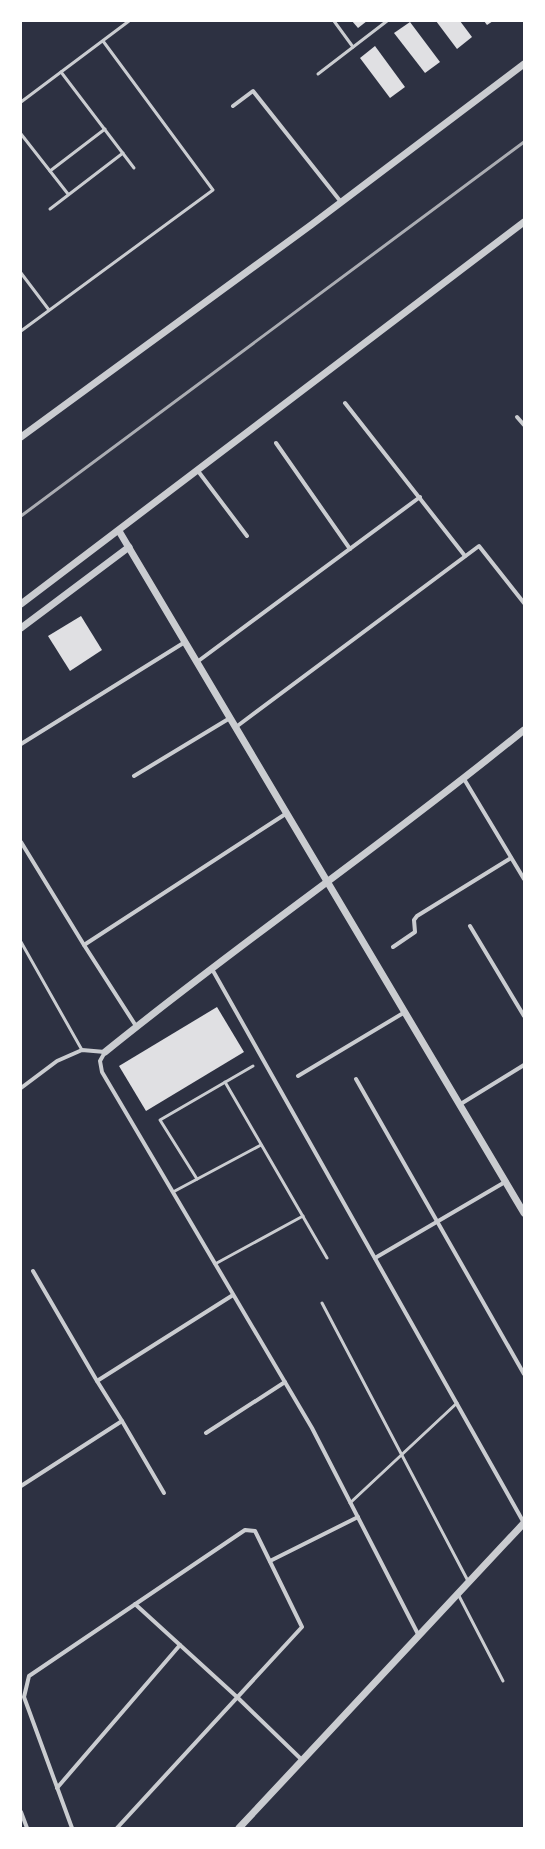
<svg xmlns="http://www.w3.org/2000/svg" width="545" height="1849" font-family="Ubuntu,sans-serif">
<rect width="100%" height="100%" fill="#2d3142"/>
<g fill="#e0e0e3">
<path d="M352,21H367L358,28Z"/>
<path d="M436,21H460L472,37L457,49Z"/>
<path d="M484,21H493L487,25Z"/>
<path d="M410,22L440,62L425,73L394,33Z"/>
<path d="M375,46L405,87L390,98L360,58Z"/>
<path d="M81,616L102,650L70,671L48,636Z"/>
<path d="M217,1007L244,1052L146,1111L119,1066Z"/>
</g>
<g fill="none" stroke-linecap="round" stroke-linejoin="round">
<g stroke="#caccd0" stroke-width="3">
<path d="M334,21L353,47"/>
<path d="M61,72L134,168"/>
<path d="M318,74L387,21"/>
<path d="M21,102L129,21"/>
<path d="M21,134L68,194"/>
<path d="M50,171L105,129"/>
<path d="M50,209L123,153"/>
<path d="M21,273L49,310"/>
<path d="M21,331L213,190L103,41"/>
<path d="M21,942L82,1050"/>
<path d="M225,1082L327,1258"/>
<path d="M197,1179L160,1120L253,1066"/>
<path d="M173,1192L261,1145"/>
<path d="M215,1264L303,1216"/>
<path d="M322,1303L468,1581"/>
<path d="M350,1503L457,1403"/>
<path d="M458,1594L503,1681"/>
</g>
<g stroke="#caccd0" stroke-width="4">
<path d="M233,106L253,91L341,202"/>
<path d="M345,403L465,556"/>
<path d="M517,417L524,425"/>
<path d="M276,443L350,549"/>
<path d="M198,471L247,536"/>
<path d="M197,662L420,497"/>
<path d="M236,727L479,546L524,603"/>
<path d="M21,744L185,642"/>
<path d="M134,776L230,718"/>
<path d="M464,779L524,879"/>
<path d="M21,842L84,945L136,1026"/>
<path d="M470,926L524,1016"/>
<path d="M84,945L287,813"/>
<path d="M393,947L415,932L414,920L417,916L511,858"/>
<path d="M212,969L524,1523"/>
<path d="M298,1076L405,1012"/>
<path d="M356,1079L524,1374"/>
<path d="M21,1088L57,1061L82,1050L105,1052L100,1061L102,1072L312,1428L419,1636"/>
<path d="M459,1105L524,1065"/>
<path d="M375,1258L505,1182"/>
<path d="M97,1381L233,1295"/>
<path d="M122,1421L164,1493"/>
<path d="M206,1433L285,1382"/>
<path d="M21,1486L122,1421L97,1381L33,1271"/>
<path d="M270,1561L358,1517"/>
<path d="M135,1604L237,1697L302,1760"/>
<path d="M57,1788L180,1645"/>
<path d="M21,1812L27,1828"/>
<path d="M72,1828L24,1697L29,1676L245,1530L255,1531L302,1627L117,1828"/>
</g>
<g stroke="#caccd0" stroke-width="7">
<path d="M21,437L311,225L524,64"/>
<path d="M119,531L524,1213"/>
<path d="M21,604L524,222"/>
<path d="M21,628L129,547"/>
<path d="M105,1052C242,941 387,842 524,730"/>
<path d="M239,1828L524,1523"/>
</g>
<path stroke="#abadb3" stroke-width="3" d="M21,516L524,142"/>
</g>
<rect width="545" height="1849" fill="none" stroke="#ffffff" stroke-width="44"/>
</svg>
